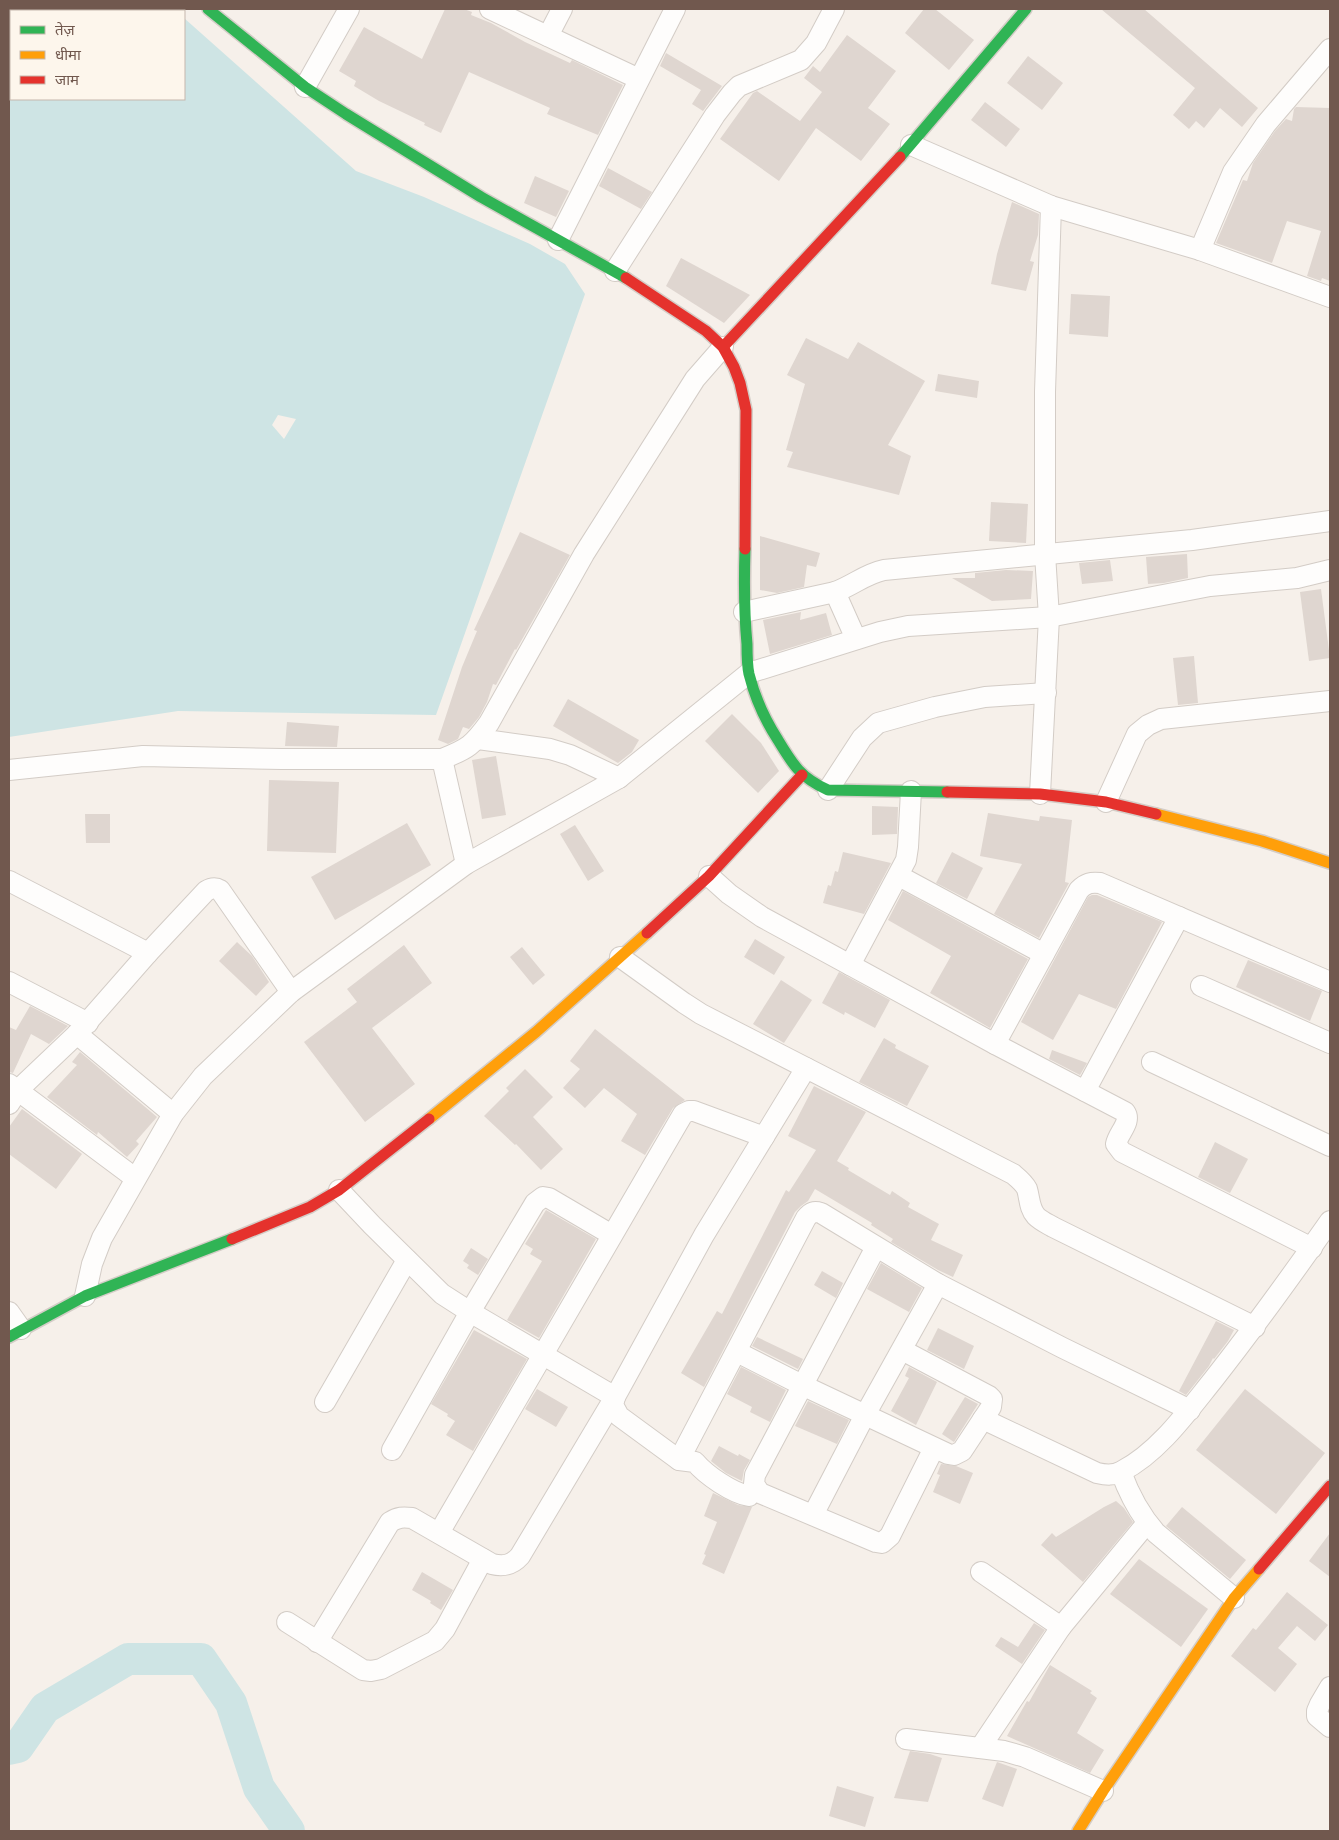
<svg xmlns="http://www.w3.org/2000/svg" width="1339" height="1840" font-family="'Varela Round','Noto Sans Devanagari',sans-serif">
<rect width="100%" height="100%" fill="#f6f0ea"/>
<path fill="#cee4e4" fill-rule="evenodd" d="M9,9H173L176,11H11V99H184V18L356,171L424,197L530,244L565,264L585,294L436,715L178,711L9,737ZM278,415L296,419L284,439L272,425Z"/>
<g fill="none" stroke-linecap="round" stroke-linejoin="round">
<path stroke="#cee4e4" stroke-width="32" d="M9,1749L18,1747L45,1708L128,1659H201L231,1703L259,1788L289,1831"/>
</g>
<g fill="#dfd6d0">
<path d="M445,9H464L472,12L471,15L491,23L525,42L570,63L572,60L623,85L598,135L547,114L550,108L469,72L441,133L424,125L425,123L379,101L354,86L356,81L339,71L364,27L422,59Z"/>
<path d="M924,9H935L974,40L949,70L905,33Z"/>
<path d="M1101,9H1144L1258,108L1242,127L1220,108L1204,128L1196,121L1189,129L1173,115L1195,88Z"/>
<path d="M847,35L896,71L868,108L890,124L861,161L816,128L779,181L720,139L753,93L757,91L800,121L822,92L804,78L813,66L820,72Z"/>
<path d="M666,53L722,86L703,111L692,104L701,90L660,66Z"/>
<path d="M1028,56L1063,83L1042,110L1007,83Z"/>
<path d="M985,102L1020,129L1006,147L971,120Z"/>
<path d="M1296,107L1330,108V281L1322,278L1321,281L1307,276L1321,231L1287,221L1272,263L1216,243L1243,180L1247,181L1253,163L1275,131L1286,119L1292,121L1294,109Z"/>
<path d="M608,168L652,192L641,209L599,186Z"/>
<path d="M535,176L569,191L556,217L524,203Z"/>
<path d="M1012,202L1039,214L1038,235L1030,261L1034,262L1026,291L991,284L997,254Z"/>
<path d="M681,258L750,295L724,323L666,286Z"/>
<path d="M1071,294L1110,296L1108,337L1069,334Z"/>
<path d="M806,338L848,359L858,342L925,381L888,445L911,456L899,495L787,467L793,452L786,450L805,384L787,375Z"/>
<path d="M938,374L979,381L977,398L935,391Z"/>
<path d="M991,502L1028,504L1026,543L989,541Z"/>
<path d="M520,532L570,555L516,650L515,649L496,685L493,684L487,702L479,717L469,729L463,727L458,739L448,744L438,740L462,667L477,631L474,630Z"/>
<path d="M760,536L820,553L816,567L807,565L804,587L777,593L760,590Z"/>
<path d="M1187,554L1188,578L1164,583L1148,584L1146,557Z"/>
<path d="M1110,560L1113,581L1082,584L1079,563Z"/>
<path d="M1006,570L1033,571L1031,599L992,601L952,578H975V573Z"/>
<path d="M1321,589L1330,658L1309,661L1300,592Z"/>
<path d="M801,612L800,620L826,613L832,635L770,654L763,620Z"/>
<path d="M1194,656L1198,703L1178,705L1173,658Z"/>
<path d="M568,699L639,740L632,752L618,763L553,726Z"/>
<path d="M732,714L761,743L779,771L758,793L705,741Z"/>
<path d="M287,722L339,726L337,747L285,746Z"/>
<path d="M496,756L506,815L482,819L472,760Z"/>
<path d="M269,780L339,782L336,853L267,851Z"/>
<path d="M872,806L898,807L897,834L872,835Z"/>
<path d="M988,813L1039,821L1040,816L1072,820L1065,882L1069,883L1039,938L994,914L1022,864L980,856Z"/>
<path d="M85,814H110V843H86Z"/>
<path d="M407,823L431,865L335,920L311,877Z"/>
<path d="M575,825L604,871L588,881L560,834Z"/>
<path d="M843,852L891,863L864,914L823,903L828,885L831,886L835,871L838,872Z"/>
<path d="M952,852L983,868L967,899L936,883Z"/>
<path d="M903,891L1028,959L990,1028L930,993L951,956L888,920Z"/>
<path d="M1092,895H1097L1162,922L1116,1009L1079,994L1053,1040L1021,1022L1088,897Z"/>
<path d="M755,939L785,957L774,975L744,957Z"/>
<path d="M237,942L252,956L269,982L256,996L219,961Z"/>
<path d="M404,945L432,983L372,1028L415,1084L365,1122L304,1042L357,1002L347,989Z"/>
<path d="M522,947L545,975L533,985L510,957Z"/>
<path d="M1248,960L1322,991L1310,1021L1236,987Z"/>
<path d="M839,972L890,1000L875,1028L845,1012L844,1015L822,1003Z"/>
<path d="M781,980L812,1000L784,1043L753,1024Z"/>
<path d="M30,1006L68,1026L49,1044L31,1034L13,1073L9,1072V1027L16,1030Z"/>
<path d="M595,1029L685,1100L673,1108L645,1155L621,1141L637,1114L604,1088L585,1108L563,1088L580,1069L570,1061Z"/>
<path d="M884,1038L896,1045L895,1048L929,1066L907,1106L859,1082Z"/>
<path d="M1052,1050L1087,1063L1080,1075L1049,1059Z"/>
<path d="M80,1052L157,1117L136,1141L139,1144L127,1157L98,1132L97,1135L47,1097L77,1065L72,1062Z"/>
<path d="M525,1069L553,1097L533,1117L563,1149L541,1170L516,1144L515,1145L484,1116L509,1091L506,1088Z"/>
<path d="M814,1086L866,1112L837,1161L849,1168L848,1170L890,1195L892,1191L910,1203L908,1207L939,1224L931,1240L963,1255L953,1277L938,1270L891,1242L893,1239L871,1225L872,1223L815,1189L808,1201L801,1206L795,1212L704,1387L681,1373L717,1311L722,1314L786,1190L789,1192L816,1150L788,1136Z"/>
<path d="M22,1109L82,1154L56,1189L9,1154V1127Z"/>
<path d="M1215,1142L1248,1159L1230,1193L1198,1177Z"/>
<path d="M546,1210L596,1239L539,1338L507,1320L542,1261L530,1254L533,1249L525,1244Z"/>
<path d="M471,1248L488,1259L478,1275L467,1268L469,1265L463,1261Z"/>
<path d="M881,1263L922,1288L909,1312L867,1289Z"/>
<path d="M822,1271L843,1283L836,1298L814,1285Z"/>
<path d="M1216,1321L1234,1330L1228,1341L1214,1359L1213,1358L1209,1366L1186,1395L1179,1391Z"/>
<path d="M938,1328L974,1346L964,1369L927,1350Z"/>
<path d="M474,1330L527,1359L473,1451L446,1435L455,1421L447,1416L448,1414L431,1404Z"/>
<path d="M757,1337L803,1359L798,1369L752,1346Z"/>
<path d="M741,1367L786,1390L770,1422L750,1412L752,1407L727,1394Z"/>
<path d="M909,1367L937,1382L916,1425L891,1411L909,1378L905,1376Z"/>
<path d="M537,1389L568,1407L556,1427L525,1409Z"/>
<path d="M1245,1389L1325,1453L1276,1514L1196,1450Z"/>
<path d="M965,1397L978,1404L954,1442L942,1434Z"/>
<path d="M808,1401L849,1420L837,1444L795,1426Z"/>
<path d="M719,1446L738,1456L739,1454L750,1460L744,1470L742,1481L726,1473L711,1461Z"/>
<path d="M941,1464L956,1466L973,1473L960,1504L933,1492L940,1475L937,1474Z"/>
<path d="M713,1493L738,1505L752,1507L724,1574L702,1564L706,1555L704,1554L717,1522L704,1516Z"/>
<path d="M1116,1501L1124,1508L1133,1522L1083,1582L1041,1545L1052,1533L1056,1537L1104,1507Z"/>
<path d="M1182,1507L1246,1560L1230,1579L1166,1526Z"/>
<path d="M1330,1533V1577L1309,1561Z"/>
<path d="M1139,1559L1208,1609L1181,1647L1110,1594Z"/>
<path d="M422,1572L453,1590L441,1610L430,1603L431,1601L412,1590Z"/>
<path d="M1287,1592L1328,1625L1315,1641L1297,1626L1278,1648L1297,1664L1275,1692L1231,1656L1253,1628L1256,1630Z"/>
<path d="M1034,1623L1045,1630L1022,1664L995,1646L1001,1637L1018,1647Z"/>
<path d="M1050,1665L1092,1691L1090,1693L1097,1698L1077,1733L1104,1750L1090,1773L1007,1736L1027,1701L1029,1702Z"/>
<path d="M910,1751L930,1754L942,1758L928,1802L894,1798Z"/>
<path d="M997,1762L1017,1769L1003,1807L982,1799Z"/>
<path d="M837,1786L874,1797L865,1827L829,1816Z"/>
</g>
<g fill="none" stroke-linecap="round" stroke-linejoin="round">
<g stroke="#d3ccc6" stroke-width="22">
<g id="street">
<path d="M490,9L639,79"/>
<path d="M548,36L562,9"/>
<path d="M305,87L349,9"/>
<path d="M911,145L1051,206L1200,250L1330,297"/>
<path d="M558,240L675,9"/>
<path d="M1200,250L1233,172L1266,124L1330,49"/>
<path d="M615,271L715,115L732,93L739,86L801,60L816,43L834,9"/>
<path d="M835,592L856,639"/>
<path d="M744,612L835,592C854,585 865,574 884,570L1192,540L1330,521"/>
<path d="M478,739L550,749L570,755L619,778"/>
<path d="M442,759L466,864"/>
<path d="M9,770L143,756L282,759H442C468,749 473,745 489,723L584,554L695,379L723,347"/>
<path d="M828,790L862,738L878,723L935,707L985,697L1046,693"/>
<path d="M1040,794L1049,617L1045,554V392L1051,206"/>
<path d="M1106,802L1137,734L1148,725L1161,719L1330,701"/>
<path d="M709,876L729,894L762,917L995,1044L1125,1112C1132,1122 1118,1133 1116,1144L1122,1152L1312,1248"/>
<path d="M899,876L1044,954"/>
<path d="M9,881L148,953"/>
<path d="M620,957L684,1003L701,1014L1013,1174C1019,1179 1024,1183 1027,1189C1030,1199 1029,1208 1036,1216C1041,1221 1048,1224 1053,1227L1255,1327"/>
<path d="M850,965L906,860L908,847L911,791"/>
<path d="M9,982L88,1023"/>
<path d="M1201,986L1330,1043"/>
<path d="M77,1034L173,1114"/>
<path d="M995,1044L1079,890C1086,883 1091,882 1100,883L1330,982"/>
<path d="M1152,1062L1330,1146"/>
<path d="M9,1084L135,1178"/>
<path d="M1085,1091L1179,917"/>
<path d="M9,1104L18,1090L77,1034L148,953L206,891C211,888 215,887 220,890L291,992"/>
<path d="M339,1190L372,1225L442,1294L470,1312L615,1397L613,1405L619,1416L679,1460L695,1462C706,1475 732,1493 749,1496"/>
<path d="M876,1247L755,1475L754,1484L760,1493L876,1542L882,1543L890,1536L934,1448"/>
<path d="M85,1296L92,1264L102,1238L173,1114L203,1076L291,992L466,864L619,778L749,673L880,632L908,626L1049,617L1210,586L1297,578L1330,570"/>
<path d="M9,1312L21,1329"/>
<path d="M737,1352L804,1386L948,1454L954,1455L962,1451L991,1407L992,1399L989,1396L902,1350"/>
<path d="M325,1402L407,1260"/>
<path d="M983,1419L1097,1473C1106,1475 1114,1476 1122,1471C1158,1453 1188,1411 1213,1380C1254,1328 1292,1275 1330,1221"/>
<path d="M392,1450L470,1312L535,1203L543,1197L549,1198L612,1235"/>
<path d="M679,1460L806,1218C811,1212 814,1211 821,1213L938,1284L1063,1348L1190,1410"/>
<path d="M1121,1472C1129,1494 1140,1515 1156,1533L1234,1598"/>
<path d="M813,1515L865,1415L938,1284"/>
<path d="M439,1533L683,1114L689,1111H694L764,1137"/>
<path d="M981,1572L1061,1627"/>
<path d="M287,1622L363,1670L371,1671L381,1669L435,1641L445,1629L483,1559"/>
<path d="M317,1642L390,1522C398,1517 403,1517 412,1518L492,1564C504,1567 512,1565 520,1556L615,1397L704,1235L806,1068"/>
<path d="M1330,1687L1320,1704L1317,1711V1716L1330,1727"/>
<path d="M906,1739L1004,1751L1025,1757L1103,1791"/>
<path d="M980,1748L1061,1627L1147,1523"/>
</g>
</g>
<g stroke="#d4cdc7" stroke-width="14">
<g id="fast">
<path d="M208,9L305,87L346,114L481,197L626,278"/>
<path d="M900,157L1026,9"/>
<path d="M745,549C744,581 744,612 747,644C747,654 747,665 749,674C755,698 765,720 778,740C793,765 801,778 828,790L947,792"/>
<path d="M9,1337L85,1296L232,1239"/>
</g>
</g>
<g stroke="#d4cdc7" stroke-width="14">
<g id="slow">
<path d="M1156,814L1262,841L1330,863"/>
<path d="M429,1119L536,1032L647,933"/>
<path d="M1078,1831L1103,1791L1234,1598L1259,1569"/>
</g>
</g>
<g stroke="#d4cdc7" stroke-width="14">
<g id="jam">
<path d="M626,278L706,331L723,347L734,367L740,383L746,410L745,549"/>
<path d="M723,347L900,157"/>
<path d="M947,792L1040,794L1106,802L1156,814"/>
<path d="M647,933L709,876L802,775"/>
<path d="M232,1239L310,1207L339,1190L429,1119"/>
<path d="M1259,1569L1330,1486"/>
</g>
</g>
<use href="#street" stroke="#fefdfc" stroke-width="20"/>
<use href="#fast" stroke="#30b455" stroke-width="11"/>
<use href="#slow" stroke="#ff9f0a" stroke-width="11"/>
<use href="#jam" stroke="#e5322d" stroke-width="11"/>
</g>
<rect width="1339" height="1840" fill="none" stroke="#71584e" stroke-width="20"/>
<rect x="10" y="10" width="175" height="90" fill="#fdf6ec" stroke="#c5b7ad"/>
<rect x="20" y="26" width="25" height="8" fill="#30b455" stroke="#c5b7ad"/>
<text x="55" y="35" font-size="15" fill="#71584e">तेज़</text>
<rect x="20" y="51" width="25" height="8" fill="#ff9f0a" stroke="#c5b7ad"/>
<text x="55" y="60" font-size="15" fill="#71584e">धीमा</text>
<rect x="20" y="76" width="25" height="8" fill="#e5322d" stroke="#c5b7ad"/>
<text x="55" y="85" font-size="15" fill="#71584e">जाम</text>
</svg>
